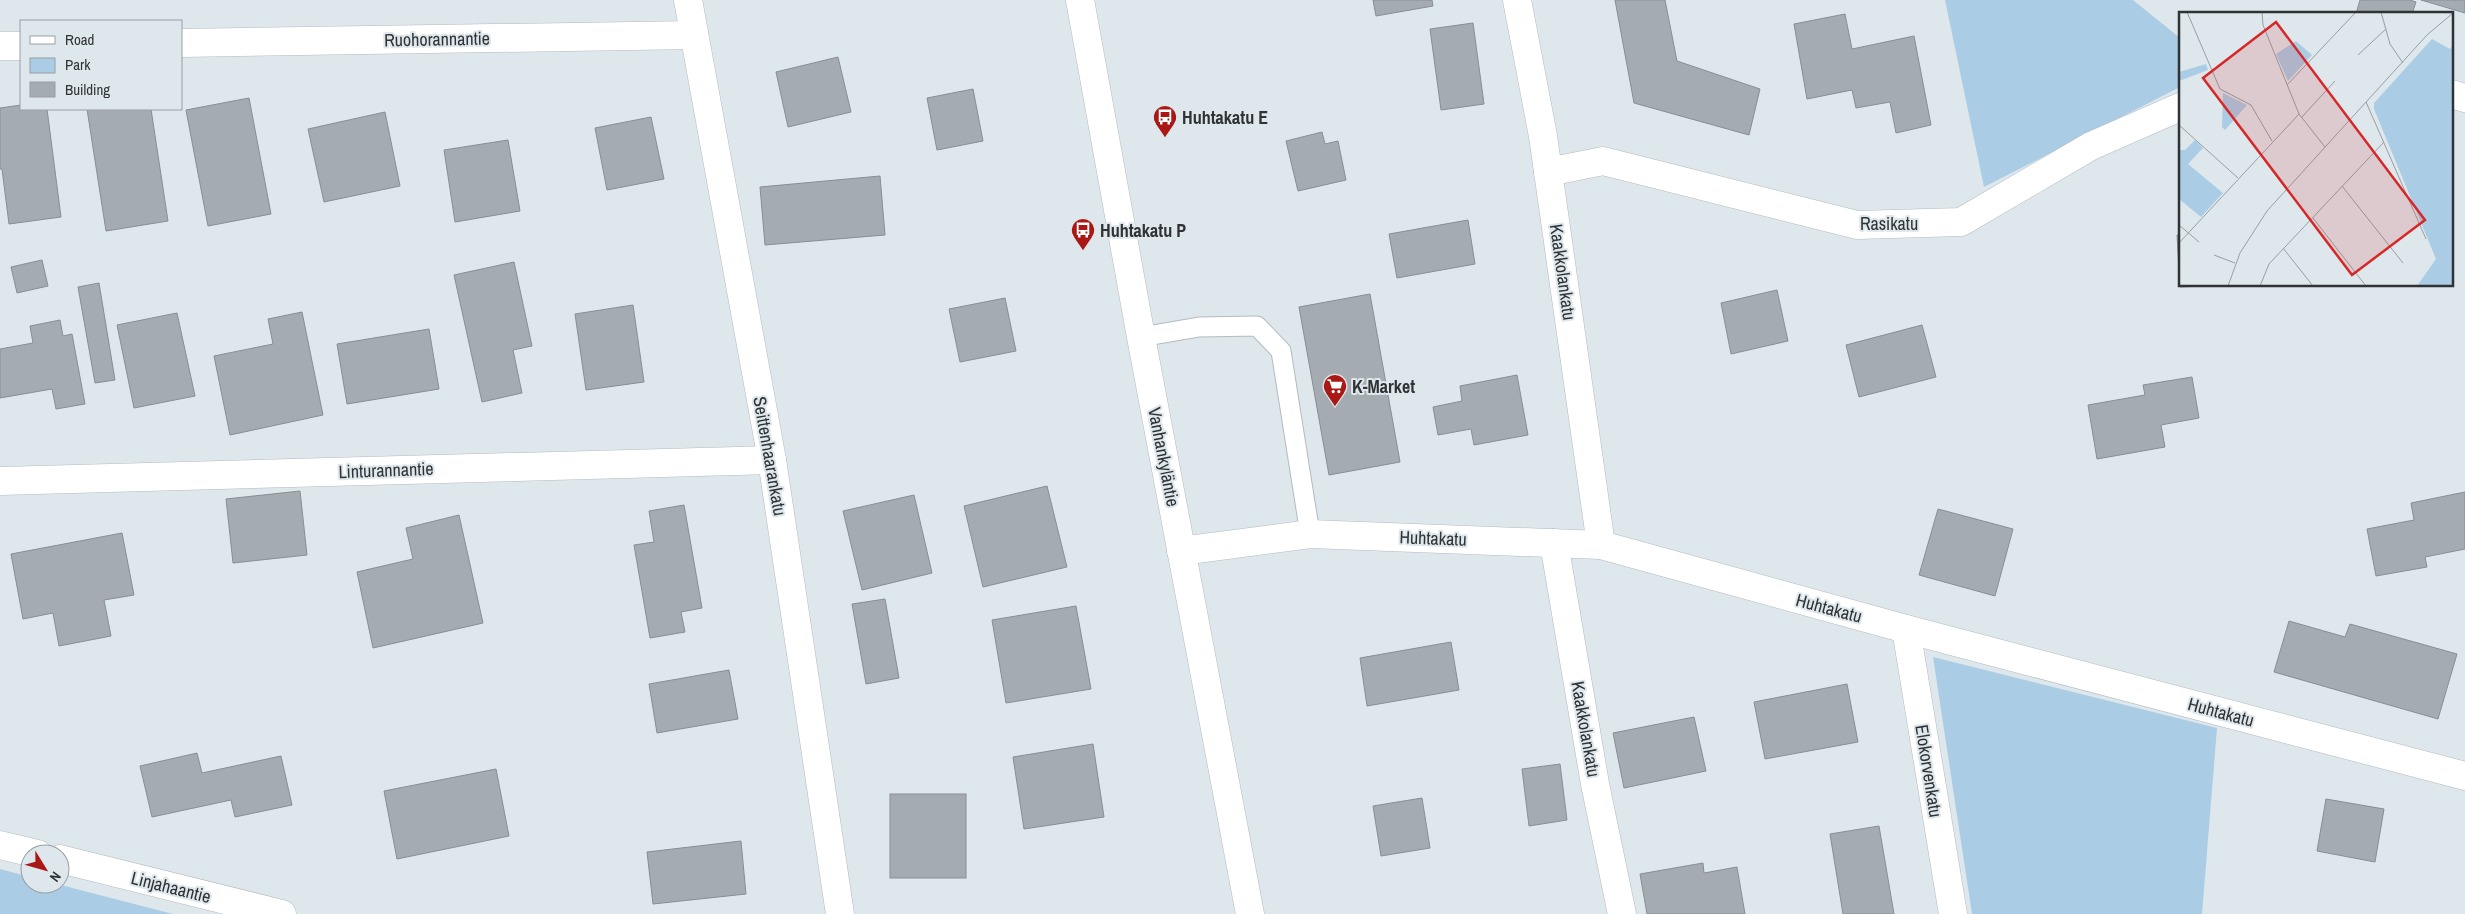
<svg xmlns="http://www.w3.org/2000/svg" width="2465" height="914" font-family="'Archivo Narrow',sans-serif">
<rect width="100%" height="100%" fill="#dee7ec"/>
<g fill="#aacde5">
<path d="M1945,0H2133L2180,38V87L1984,187Z"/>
<path d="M1933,657L2217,728L2202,914H1972Z"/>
<path d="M0,869L30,877V884H57L173,914H0Z"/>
</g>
<g fill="#a4acb2" stroke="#878e94">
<path d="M1373,0H1432L1433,6L1376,16Z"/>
<path d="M1615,0H1665L1677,61L1760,89L1749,135L1634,103Z"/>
<path d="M2360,0H2410L2416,2L2412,14H2356Z"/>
<path d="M2421,0H2465V13Z"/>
<path d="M1845,14L1852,49L1914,36L1931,125L1896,133L1890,102L1856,108L1852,90L1807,99L1794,24Z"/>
<path d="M1473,23L1484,104L1441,110L1430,29Z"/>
<path d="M838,57L851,112L788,127L776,72Z"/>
<path d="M973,89L983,141L937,150L927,98Z"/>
<path d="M249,98L271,214L208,226L186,110Z"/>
<path d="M21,105V109H47L61,217L9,224L2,169H0V108Z"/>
<path d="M87,109H151L168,221L106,231Z"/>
<path d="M385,112L400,186L324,202L308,129Z"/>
<path d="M651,117L664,179L607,190L595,128Z"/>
<path d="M1322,132L1325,144L1338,141L1346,180L1298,191L1286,141Z"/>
<path d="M508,140L520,211L455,222L444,150Z"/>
<path d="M880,176L885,235L765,245L760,187Z"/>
<path d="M1468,220L1475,264L1397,278L1389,234Z"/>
<path d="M2177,235H2180V285H2226L2180,287Z"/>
<path d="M42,260L48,286L17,293L11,267Z"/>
<path d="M514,262L532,346L513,350L522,393L482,402L454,275Z"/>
<path d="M99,283L115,380L95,383L78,287Z"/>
<path d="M1777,290L1788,341L1731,354L1721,303Z"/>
<path d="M1370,294L1400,462L1329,475L1299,307Z"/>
<path d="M1005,298L1016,351L960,362L949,309Z"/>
<path d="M633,305L644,382L586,390L575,314Z"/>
<path d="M302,312L323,415L230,435L214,356L273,344L268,319Z"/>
<path d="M177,313L195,396L134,408L117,325Z"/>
<path d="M60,320L63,336L72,334L85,404L56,409L52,389L0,398V349L33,343L30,326Z"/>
<path d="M1922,325L1936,377L1859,397L1846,345Z"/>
<path d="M429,329L439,389L347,404L337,344Z"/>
<path d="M1517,375L1528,435L1474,445L1471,429L1438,435L1433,407L1462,401L1460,386Z"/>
<path d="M2192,377L2199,418L2161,425L2165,447L2097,459L2088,405L2145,395L2143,385Z"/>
<path d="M1047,486L1067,567L983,587L964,506Z"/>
<path d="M300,491L307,555L233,563L226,499Z"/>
<path d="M2465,492V549L2425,557L2427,567L2376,576L2367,529L2414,520L2411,503Z"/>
<path d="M914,495L932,573L862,590L843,511Z"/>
<path d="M684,505L702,608L681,612L685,632L650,638L634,545L654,542L649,511Z"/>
<path d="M1938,509L2013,529L1995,596L1919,575Z"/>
<path d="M459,515L483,623L373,648L357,572L413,559L406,528Z"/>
<path d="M122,533L134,595L104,600L111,636L59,646L53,613L23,619L11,554Z"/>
<path d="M885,599L899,678L866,684L852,604Z"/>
<path d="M1076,606L1091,689L1006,703L992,620Z"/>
<path d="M2289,621L2345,637L2350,624L2457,654L2438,719L2274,672Z"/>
<path d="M1451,642L1459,690L1367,706L1360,658Z"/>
<path d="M729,670L738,719L657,733L649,684Z"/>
<path d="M1847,684L1858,742L1765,759L1754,702Z"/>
<path d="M1694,717L1706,771L1624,788L1613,733Z"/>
<path d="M1093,744L1104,817L1024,829L1013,757Z"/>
<path d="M197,753L202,773L281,756L292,805L235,817L231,800L152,817L140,766Z"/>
<path d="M1560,764L1567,820L1529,826L1522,769Z"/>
<path d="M496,769L509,836L397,859L384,791Z"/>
<rect x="890" y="794" width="76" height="84"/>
<path d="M1422,798L1430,848L1381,856L1373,806Z"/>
<path d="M2326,799L2384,809L2375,862L2317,851Z"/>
<path d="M1879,826L1894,914H1843L1830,834Z"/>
<path d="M741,841L746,894L653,904L647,852Z"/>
<path d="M1703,863L1704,873L1737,867L1745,914H1647L1640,874Z"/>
</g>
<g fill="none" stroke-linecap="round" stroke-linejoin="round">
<g stroke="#b3bbc0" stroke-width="21">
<path id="lane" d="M1141,337L1199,327L1257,326L1281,351L1310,534"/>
</g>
<g stroke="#b3bbc0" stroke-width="29">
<g id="street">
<path d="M688,0L772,460L840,914"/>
<path d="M1517,0L1543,136L1601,545"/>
<path d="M181,43L694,35"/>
<path d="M0,46H21"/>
<path d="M2451,94L2465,98"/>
<path d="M1548,172L1603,161L1857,225L1961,222L2091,146L2180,107"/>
<path d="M0,481L772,460"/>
<path d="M1554,543L1595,784L1622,914"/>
<path d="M1181,551L1310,534L1601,545L1906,629L2465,776"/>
<path d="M1906,629L1953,914"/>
<path d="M0,845L38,854"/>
<path d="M60,859L282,914"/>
</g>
</g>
<g stroke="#b3bbc0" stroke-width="29">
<path id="secondary" d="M1080,0L1141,337L1250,914"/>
</g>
<use href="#lane" stroke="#fff" stroke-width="19"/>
<use href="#street" stroke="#fff" stroke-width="28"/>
<use href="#secondary" stroke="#fff" stroke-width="28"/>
</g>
<defs>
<g id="bus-pin" transform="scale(1.25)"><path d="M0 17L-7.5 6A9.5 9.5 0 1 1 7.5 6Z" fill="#aa1816" stroke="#dee7ec"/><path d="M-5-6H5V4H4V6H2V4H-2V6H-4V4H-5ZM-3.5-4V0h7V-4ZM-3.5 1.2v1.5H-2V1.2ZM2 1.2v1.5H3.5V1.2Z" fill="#fff"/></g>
<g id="supermarket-pin" transform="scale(1.25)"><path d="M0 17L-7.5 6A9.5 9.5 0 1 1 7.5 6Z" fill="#aa1816" stroke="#dee7ec"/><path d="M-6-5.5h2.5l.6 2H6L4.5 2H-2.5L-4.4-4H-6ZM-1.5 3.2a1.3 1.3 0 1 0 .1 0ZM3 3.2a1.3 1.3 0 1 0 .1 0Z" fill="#fff"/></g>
</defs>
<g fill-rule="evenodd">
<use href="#bus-pin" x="1165" y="117"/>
<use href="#bus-pin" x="1083" y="230"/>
<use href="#supermarket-pin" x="1335" y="386"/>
</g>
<g text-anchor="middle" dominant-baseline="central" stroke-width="4" stroke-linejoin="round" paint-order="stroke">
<g font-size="18" fill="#303335" stroke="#dee7ec">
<text transform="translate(437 39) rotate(-1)">Ruohorannantie</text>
<text x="1889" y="223">Rasikatu</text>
<text transform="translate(1563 272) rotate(82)">Kaakkolankatu</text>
<text transform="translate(770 456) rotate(80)">Seittenhaarankatu</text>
<text transform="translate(1164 457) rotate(79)">Vanhankyläntie</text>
<text transform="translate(386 470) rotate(-2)">Linturannantie</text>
<text transform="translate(1433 538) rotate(2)">Huhtakatu</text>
<text transform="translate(1829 608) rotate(15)">Huhtakatu</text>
<text transform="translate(2221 712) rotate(15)">Huhtakatu</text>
<text transform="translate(1586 729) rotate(80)">Kaakkolankatu</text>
<text transform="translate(1929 771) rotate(81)">Elokorvenkatu</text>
<text transform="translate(171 887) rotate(14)">Linjahaantie</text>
</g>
<g font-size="18" font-weight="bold" fill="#303335" stroke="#dee7ec" text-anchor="start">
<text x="1182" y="117">Huhtakatu E</text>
<text x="1100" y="230">Huhtakatu P</text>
<text x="1352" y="386">K-Market</text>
</g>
</g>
<g transform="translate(2179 12)">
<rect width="274" height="274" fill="#dee7ec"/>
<path d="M253,27L271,37L274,33V274H238L257,247L195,97V91ZM117,29L133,43L109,69L97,42ZM27,52L29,58L0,69V60ZM44,81L68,93L46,118L43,115ZM16,128L24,136L9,152L44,181L22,205L0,187V138H6Z" fill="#aacde5"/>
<path fill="none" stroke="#989fa3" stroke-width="1" d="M8,0L41,77L72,93L93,129M83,0L84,13L120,102L146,135M202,0L211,32L224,51M179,43L207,17M108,73L177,0M187,90L247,227M122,106L156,69M0,113L59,166M163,174L224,251M134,206L187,274M0,213L20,230M0,231L120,102M104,236L134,274M35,243L56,251M49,274L61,241L88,199L248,23L274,1M81,274L90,252L205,130"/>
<path fill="#d62828" fill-opacity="0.15" stroke="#d62828" stroke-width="2.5" d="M97,10L246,208L173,263L24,66Z"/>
<rect width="274" height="274" fill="none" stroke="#303335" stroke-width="2.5"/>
</g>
<rect x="20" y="20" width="162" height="90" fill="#dee7ec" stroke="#989fa3"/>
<rect x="30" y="36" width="25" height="8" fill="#ffffff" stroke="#989fa3"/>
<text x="65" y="45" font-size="15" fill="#303335">Road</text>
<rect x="30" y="58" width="25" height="15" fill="#aacde5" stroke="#989fa3"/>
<text x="65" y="70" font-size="15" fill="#303335">Park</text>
<rect x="30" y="82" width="25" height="15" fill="#a4acb2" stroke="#989fa3"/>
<text x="65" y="95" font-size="15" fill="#303335">Building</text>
<g transform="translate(45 869) rotate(127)"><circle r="24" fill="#dee7ec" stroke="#989fa3"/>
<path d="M0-4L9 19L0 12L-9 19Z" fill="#aa1816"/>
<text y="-8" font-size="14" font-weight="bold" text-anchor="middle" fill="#303335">N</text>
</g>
</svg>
